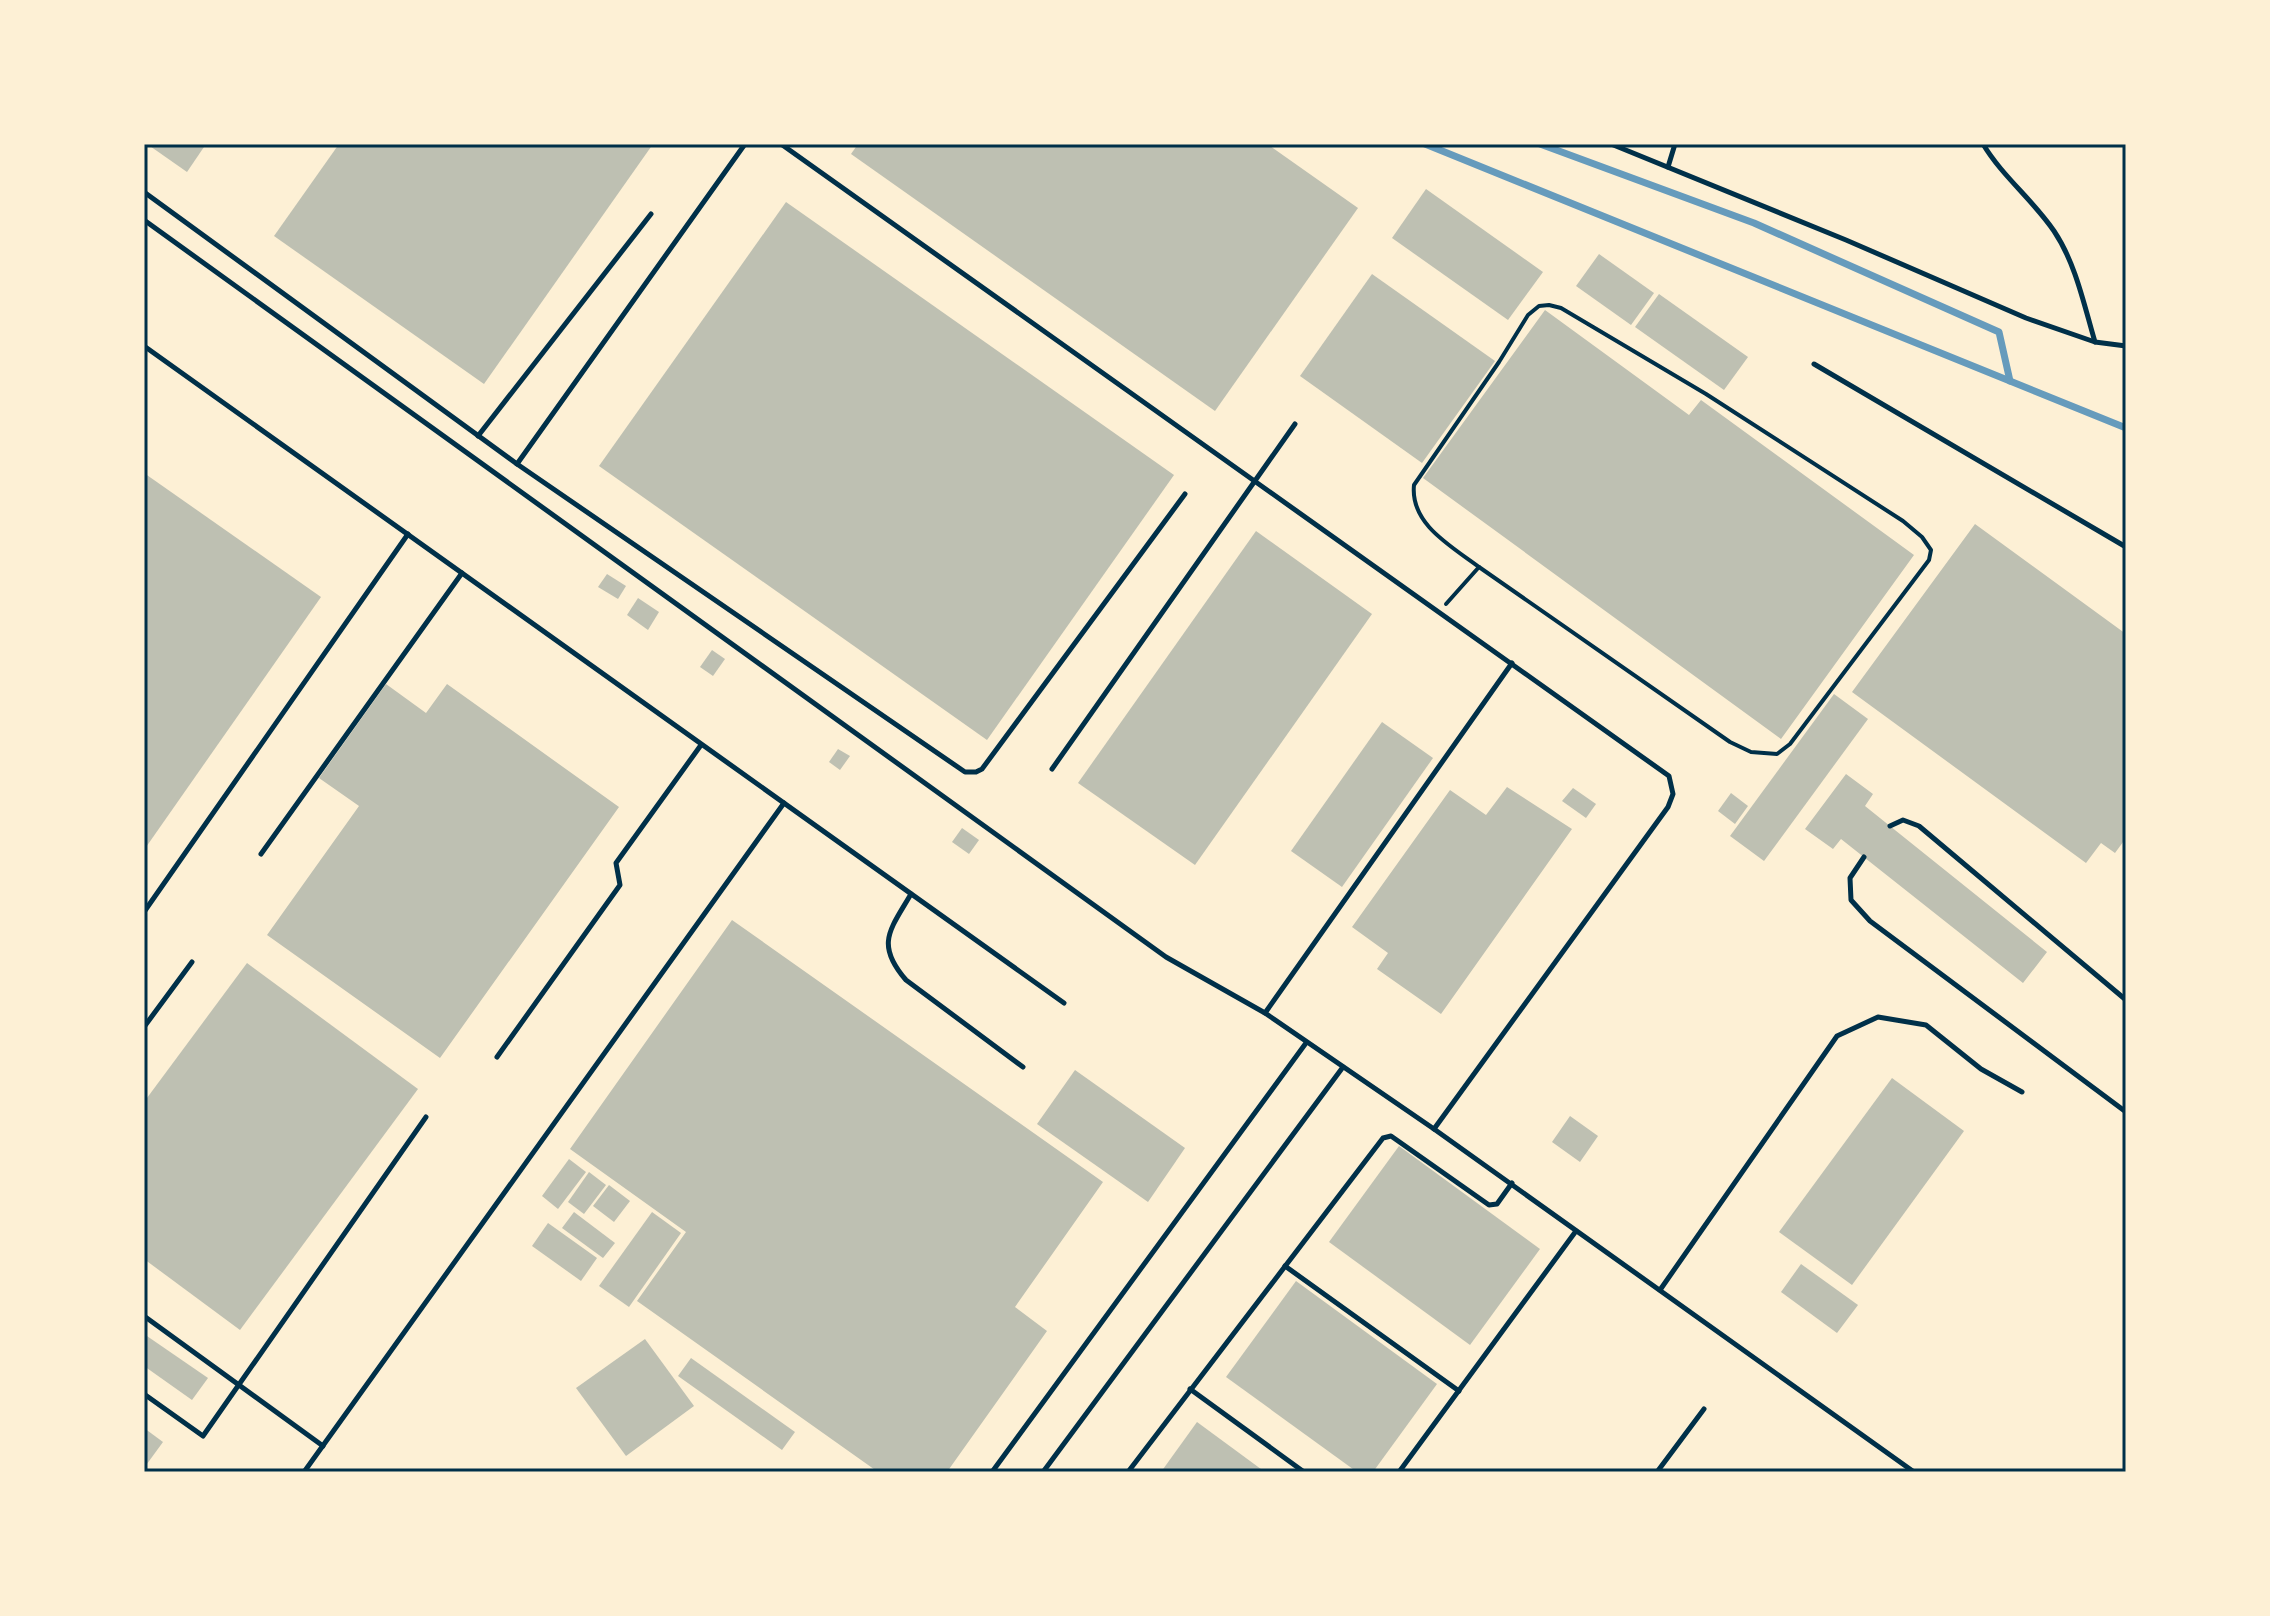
<svg xmlns="http://www.w3.org/2000/svg" width="2270" height="1616" font-family="Ubuntu,sans-serif">
<rect width="100%" height="100%" fill="#fdf0d5"/>
<g fill="none" stroke-linecap="round" stroke-linejoin="round">
<g stroke="#669bbc" stroke-width="7">
<path d="M1425,144L2126,428"/>
<path d="M1540,144L1754,223L1999,332L2010,381"/>
</g>
</g>
<g fill="#bec0b2">
<path d="M147,144H206L187,172Z"/>
<path d="M339,144H653L484,384L274,236Z"/>
<path d="M858,144H1267L1358,208L1215,411L851,154Z"/>
<path d="M1426,189L1543,272L1508,320L1392,238Z"/>
<path d="M786,202L1174,475L987,740L599,466Z"/>
<path d="M1599,254L1654,293L1631,325L1576,286Z"/>
<path d="M1372,274L1495,361L1422,463L1300,376Z"/>
<path d="M1659,294L1748,357L1724,390L1635,327Z"/>
<path d="M1545,310L1689,415L1701,400L1914,555L1781,739L1423,478Z"/>
<path d="M144,473L321,597L144,850Z"/>
<path d="M1975,524L2126,634V838L2115,853L2101,843L2086,863L1852,692Z"/>
<path d="M1256,531L1372,614L1195,865L1078,783Z"/>
<path d="M607,574L626,586L618,599L598,587Z"/>
<path d="M638,598L659,612L648,630L627,615Z"/>
<path d="M712,650L725,659L713,676L700,667Z"/>
<path d="M386,684L426,713L447,684L619,807L440,1058L267,935L359,806L319,778Z"/>
<path d="M1834,694L1868,719L1764,861L1730,836Z"/>
<path d="M1382,722L1433,758L1342,887L1291,851Z"/>
<path d="M838,749L850,756L840,770L829,762Z"/>
<path d="M1846,774L1873,794L1865,806L2047,952L2023,983L1841,839L1833,849L1805,829Z"/>
<path d="M1507,787L1572,829L1441,1014L1377,969L1388,953L1352,927L1450,790L1486,815Z"/>
<path d="M1573,788L1596,804L1586,818L1562,801Z"/>
<path d="M1731,793L1748,806L1735,824L1718,811Z"/>
<path d="M962,828L979,840L969,854L952,842Z"/>
<path d="M732,920L1103,1182L1015,1307L1047,1331L947,1472H878L637,1301L686,1232L570,1149Z"/>
<path d="M247,963L418,1089L240,1330L144,1259V1102Z"/>
<path d="M1075,1070L1185,1148L1148,1202L1037,1124Z"/>
<path d="M1892,1078L1964,1131L1852,1285L1779,1232Z"/>
<path d="M1570,1116L1598,1136L1580,1162L1552,1142Z"/>
<path d="M1399,1146L1540,1249L1470,1345L1329,1242Z"/>
<path d="M569,1159L586,1172L558,1209L542,1196Z"/>
<path d="M589,1172L606,1185L584,1214L568,1202Z"/>
<path d="M609,1185L630,1201L614,1222L593,1206Z"/>
<path d="M574,1212L615,1243L603,1258L562,1228Z"/>
<path d="M652,1212L681,1233L629,1307L599,1286Z"/>
<path d="M548,1223L597,1258L581,1281L532,1246Z"/>
<path d="M1801,1264L1858,1305L1837,1333L1781,1292Z"/>
<path d="M1296,1281L1437,1384L1373,1472H1357L1226,1377Z"/>
<path d="M144,1334L208,1378L192,1400L144,1366Z"/>
<path d="M645,1339L694,1406L626,1456L576,1388Z"/>
<path d="M691,1358L795,1432L782,1450L678,1376Z"/>
<path d="M1197,1422L1265,1472H1161Z"/>
<path d="M144,1428L163,1442L144,1468Z"/>
</g>
<g fill="none" stroke-linecap="round" stroke-linejoin="round">
<g stroke="#003049" stroke-width="4">
<path d="M1549,305L1561,308L1706,394L1903,521L1922,537L1931,550L1929,560L1790,744L1777,754L1751,752L1730,742L1479,567C1451,546 1410,524 1414,485L1499,362L1528,315L1539,306Z"/>
<path d="M1446,604L1479,567"/>
</g>
<g stroke="#003049" stroke-width="5">
<path d="M781,144L1669,776L1673,794L1668,807L1434,1129"/>
<path d="M1611,144L1846,240L2026,318L2095,342"/>
<path d="M1983,144C2002,176 2033,200 2054,231C2076,264 2084,305 2095,342L2126,346"/>
<path d="M1668,167L1675,144"/>
<path d="M144,192L517,464L965,772H976L982,769L1185,494"/>
<path d="M144,220L1166,957L1265,1013L1434,1129L1914,1472"/>
<path d="M144,346L1064,1003"/>
<path d="M1814,364L2126,547"/>
<path d="M478,436L651,214"/>
<path d="M517,464L745,144"/>
<path d="M1052,769L1295,424"/>
<path d="M1890,826L1903,820L1919,826L2126,1000"/>
<path d="M261,854L462,573"/>
<path d="M1864,857L1850,878L1851,900L1870,921L2126,1112"/>
<path d="M911,894C890,930 875,944 906,980L1023,1067"/>
<path d="M144,912L408,534"/>
<path d="M1265,1013L1512,663"/>
<path d="M144,1027L192,962"/>
<path d="M497,1057L620,885L616,863L701,745"/>
<path d="M1285,1266L1459,1391"/>
<path d="M1660,1290L1837,1036L1878,1017L1926,1025L1981,1069L2022,1092"/>
<path d="M144,1316L323,1446"/>
<path d="M1190,1389L1304,1472"/>
<path d="M144,1394L203,1436L426,1117"/>
<path d="M304,1472L784,803"/>
<path d="M992,1472L1306,1043"/>
<path d="M1043,1472L1343,1067"/>
<path d="M1128,1472L1383,1138L1391,1136L1489,1205L1497,1204L1512,1183"/>
<path d="M1399,1472L1576,1231"/>
<path d="M1657,1472L1704,1409"/>
</g>
</g>
<rect width="2270" height="1616" fill="none" stroke="#fdf0d5" stroke-width="292"/>
<rect x="146" y="146" width="1978" height="1324" fill="none" stroke="#003049" stroke-width="3"/>
</svg>
